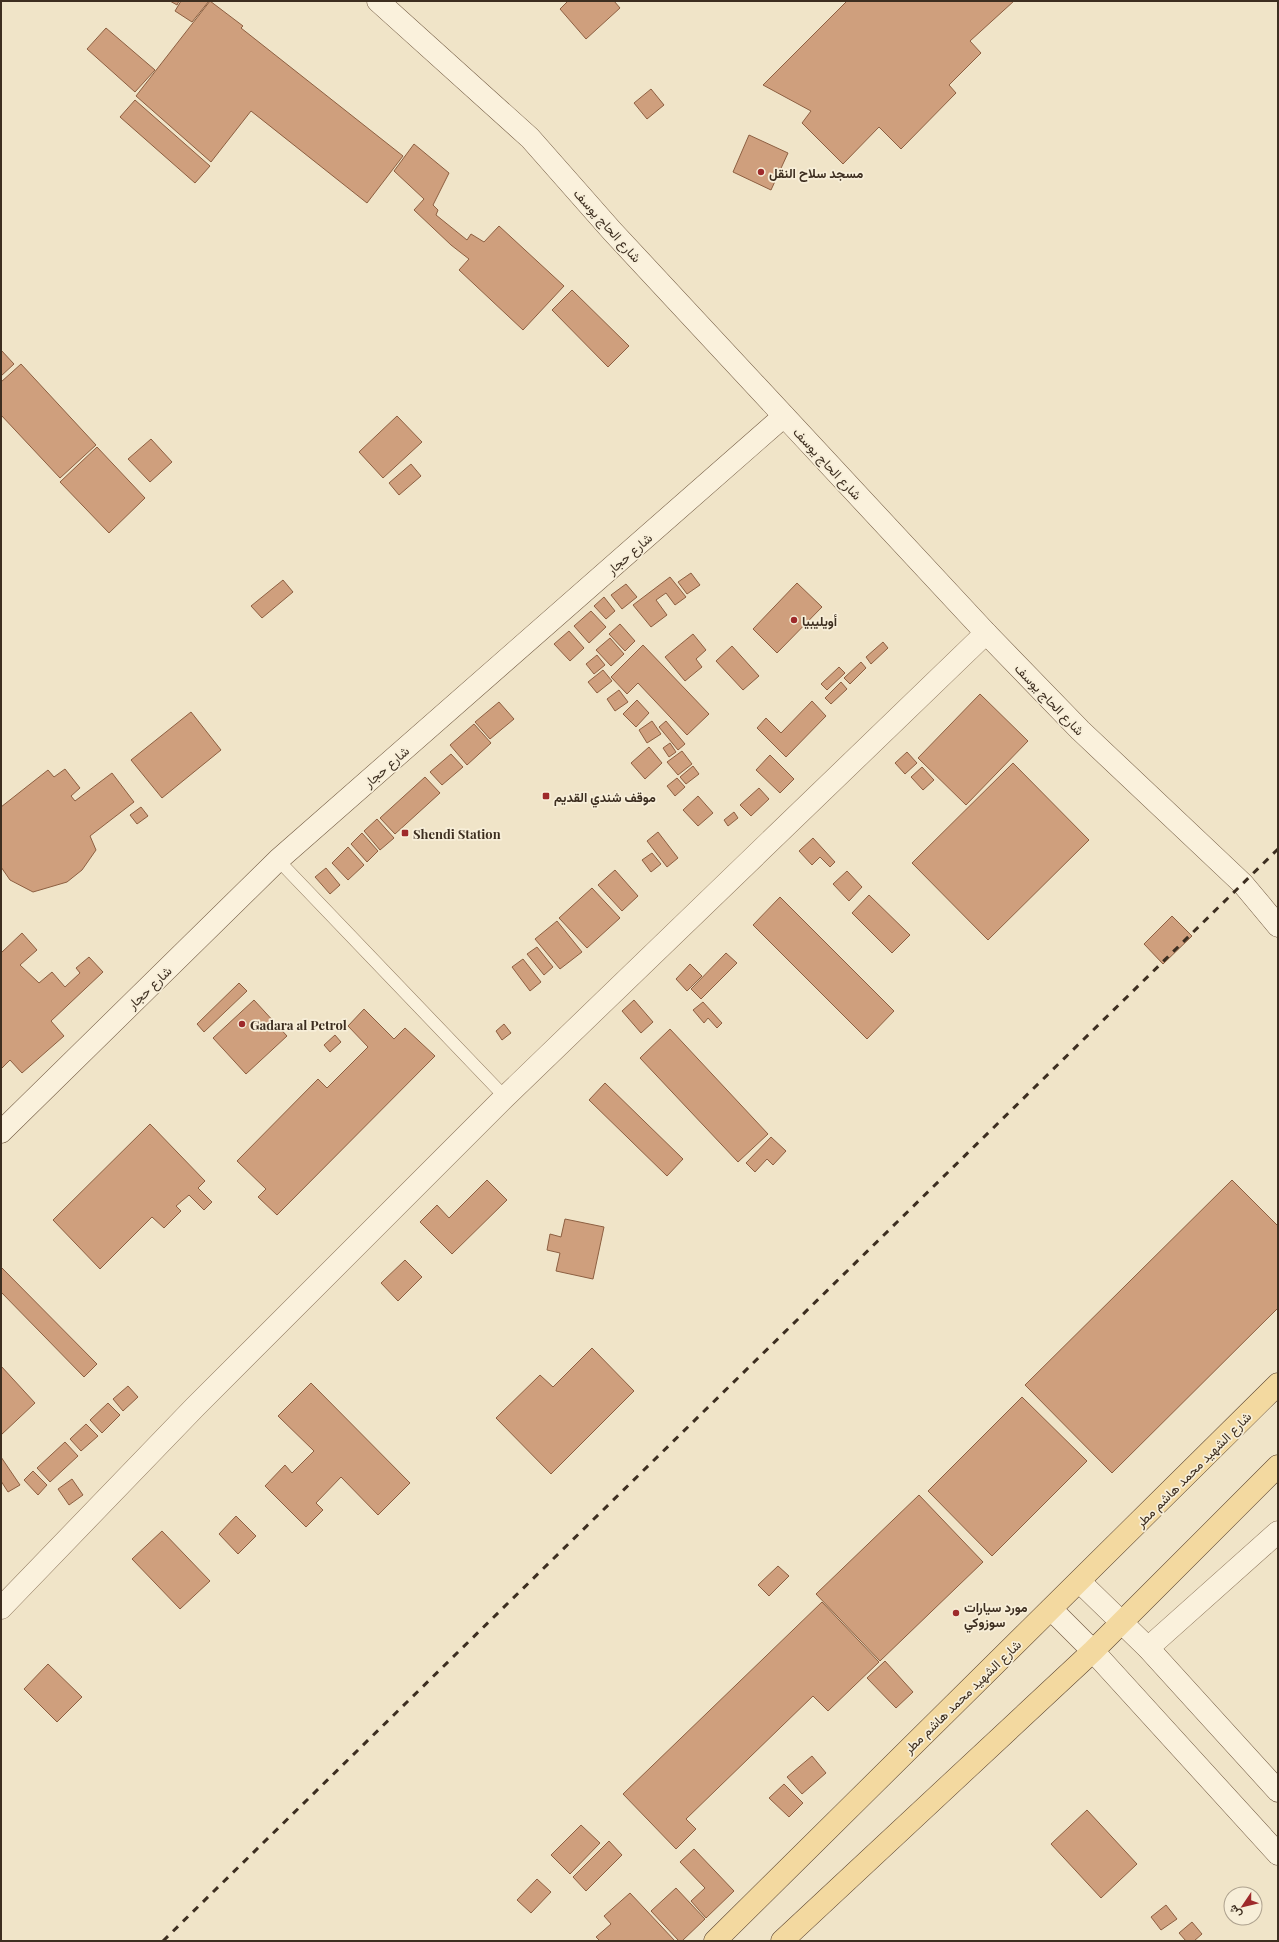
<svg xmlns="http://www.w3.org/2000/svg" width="1279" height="1942" font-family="'Playfair Display',Vazirmatn,serif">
<rect width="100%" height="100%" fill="#f0e4c8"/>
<g fill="#cf9f7d" stroke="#8d5f41">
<path d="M170,1H179L177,5Z"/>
<path d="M181,1H209L192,22L175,11Z"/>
<path d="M210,1L243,26L241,28L403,156L367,203L251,111L211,162L136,96Z"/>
<path d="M568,1H614L620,8L586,39L560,9Z"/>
<path d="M847,1H1014L970,41L981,53L949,85L956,93L901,149L879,127L843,164L802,123L811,111L763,85Z"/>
<path d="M106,28L155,70L135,92L87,49Z"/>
<path d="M651,89L664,105L647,119L634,103Z"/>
<path d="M135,100L210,166L195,183L120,117Z"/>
<path d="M749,135L788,153L771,190L733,172Z"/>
<path d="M414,144L449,173L433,205L438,210L436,215L467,240L471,234L484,242L499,226L564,286L523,330L459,270L469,259L451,245L414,210L424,199L394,171Z"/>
<path d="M572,290L629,346L608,367L552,310Z"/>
<path d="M1,350L14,364L1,376Z"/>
<path d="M21,364L96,445L60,478L1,415V382Z"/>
<path d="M397,416L422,442L383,478L359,452Z"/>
<path d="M151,439L172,462L150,482L128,459Z"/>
<path d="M97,447L145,498L109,533L60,482Z"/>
<path d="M411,464L421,476L399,495L389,483Z"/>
<path d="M691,573L700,585L687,594L678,582Z"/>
<path d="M670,577L686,597L675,605L666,593L656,600L667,615L651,627L633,605Z"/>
<path d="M283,580L293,592L262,618L251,606Z"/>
<path d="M797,583L822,607L777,653L753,629Z"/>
<path d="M626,584L637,597L622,609L611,595Z"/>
<path d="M604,597L615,611L606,619L594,606Z"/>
<path d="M591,611L606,627L589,643L574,626Z"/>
<path d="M620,624L635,641L625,651L609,634Z"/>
<path d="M569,631L584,648L570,661L554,644Z"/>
<path d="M693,634L706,650L696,659L702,667L685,681L665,657Z"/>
<path d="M610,638L624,654L611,666L596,650Z"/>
<path d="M883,642L888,648L871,664L866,657Z"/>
<path d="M643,645L709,714L687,735L638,683L627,694L611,677Z"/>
<path d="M732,646L759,676L743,690L716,661Z"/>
<path d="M597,655L605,665L594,674L586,664Z"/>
<path d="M861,662L866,668L850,684L844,678Z"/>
<path d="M839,667L845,673L827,690L821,684Z"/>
<path d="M603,670L612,681L597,693L588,682Z"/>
<path d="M841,682L847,689L831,704L825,698Z"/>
<path d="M619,690L628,702L615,711L607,699Z"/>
<path d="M980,694L1028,741L966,805L918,758Z"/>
<path d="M637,700L649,713L636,727L623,714Z"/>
<path d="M812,701L826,716L786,757L757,728L766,718L781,733Z"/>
<path d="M499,702L514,719L490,739L475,722Z"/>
<path d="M191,712L221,750L162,798L131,760Z"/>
<path d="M652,721L661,734L647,743L639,730Z"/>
<path d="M666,721L685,744L678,750L659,727Z"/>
<path d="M474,724L491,743L467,765L450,745Z"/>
<path d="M670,743L676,752L669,757L663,748Z"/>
<path d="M649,747L662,763L645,779L631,763Z"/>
<path d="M682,751L692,764L678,775L667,762Z"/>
<path d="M907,752L917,763L905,774L895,763Z"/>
<path d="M451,754L463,767L442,785L430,772Z"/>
<path d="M770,755L794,779L780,793L756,770Z"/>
<path d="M1013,763L1089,840L988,940L912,863Z"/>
<path d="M693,766L699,774L686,784L680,777Z"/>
<path d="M922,767L934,780L923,790L911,777Z"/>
<path d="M65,769L80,788L71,796L75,801L112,773L134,802L90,836L96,850L82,870L67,882L33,892L10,880L1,867V807L48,770L54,777Z"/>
<path d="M425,777L440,793L395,834L380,818Z"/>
<path d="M677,778L685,787L675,796L667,786Z"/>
<path d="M759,788L769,799L751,816L740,805Z"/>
<path d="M698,796L713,813L698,826L683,810Z"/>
<path d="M141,807L148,816L137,824L130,815Z"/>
<path d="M734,812L738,818L728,826L724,820Z"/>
<path d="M377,819L394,838L380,850L364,831Z"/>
<path d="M658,832L678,858L667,867L647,841Z"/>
<path d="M362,833L378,851L367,862L351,844Z"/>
<path d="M813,838L835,862L830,867L820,857L812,865L799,851Z"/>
<path d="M348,847L364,865L348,880L332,863Z"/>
<path d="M652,853L661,864L651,872L642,860Z"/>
<path d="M326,868L340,885L330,894L315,877Z"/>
<path d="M615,870L638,896L622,911L598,885Z"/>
<path d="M847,871L862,887L849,901L833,884Z"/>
<path d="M592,888L620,918L587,948L559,918Z"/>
<path d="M869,895L910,935L892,953L852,913Z"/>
<path d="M780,897L894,1011L867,1039L753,925Z"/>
<path d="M1172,916L1192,936L1163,964L1144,944Z"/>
<path d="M557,921L582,952L560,969L535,939Z"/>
<path d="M22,933L37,950L20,965L39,983L52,972L65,987L80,973L76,968L89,957L103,972L51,1021L64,1036L22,1073L10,1060L1,1069V953Z"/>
<path d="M537,947L553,967L544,975L527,954Z"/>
<path d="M726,953L737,963L701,999L691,989Z"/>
<path d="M523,959L541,982L530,991L512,967Z"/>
<path d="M690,964L702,976L687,991L676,979Z"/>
<path d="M239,983L247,991L204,1032L197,1024Z"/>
<path d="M254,1000L287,1036L246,1074L213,1038Z"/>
<path d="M634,1000L653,1022L641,1033L622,1011Z"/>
<path d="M703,1002L722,1023L717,1028L708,1018L704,1023L693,1010Z"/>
<path d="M364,1009L394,1039L405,1028L435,1056L277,1215L258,1197L266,1189L237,1161L318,1079L327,1088L368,1047L348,1026Z"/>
<path d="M504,1024L511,1033L502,1040L496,1031Z"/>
<path d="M670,1029L768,1134L738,1162L640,1058Z"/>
<path d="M335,1035L341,1042L330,1052L324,1045Z"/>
<path d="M605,1083L683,1159L667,1176L589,1100Z"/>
<path d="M150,1124L205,1181L198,1188L212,1202L204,1210L189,1195L176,1206L181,1211L164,1228L152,1217L100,1269L53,1220Z"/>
<path d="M771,1137L786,1151L773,1165L767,1159L755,1172L746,1163Z"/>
<path d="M487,1180L507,1200L452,1254L420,1222L437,1205L449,1218Z"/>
<path d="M1232,1180L1278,1226V1308L1112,1473L1025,1385Z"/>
<path d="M565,1219L604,1227L593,1279L556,1271L560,1253L547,1250L550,1234L561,1237Z"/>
<path d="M405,1260L422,1277L398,1301L381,1283Z"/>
<path d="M1,1267L97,1364L84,1377L1,1292Z"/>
<path d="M592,1348L634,1391L551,1474L496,1418L540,1375L553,1387Z"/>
<path d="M1,1366L35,1403L1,1435Z"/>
<path d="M311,1383L410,1483L378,1515L341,1477L316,1503L323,1510L306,1527L265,1486L285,1465L292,1473L314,1451L278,1416Z"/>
<path d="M128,1386L138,1397L123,1411L113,1399Z"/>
<path d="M1022,1397L1087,1461L992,1556L928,1491Z"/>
<path d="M108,1403L120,1415L102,1433L90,1420Z"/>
<path d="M86,1424L98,1436L81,1451L70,1439Z"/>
<path d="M65,1442L78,1456L50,1482L37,1468Z"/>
<path d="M1,1457L20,1485L8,1492L1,1481Z"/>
<path d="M33,1471L47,1485L38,1495L24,1480Z"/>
<path d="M72,1479L83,1495L69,1505L58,1489Z"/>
<path d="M919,1495L983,1562L880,1661L816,1594Z"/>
<path d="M236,1516L256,1536L238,1554L219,1534Z"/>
<path d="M162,1531L210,1581L180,1609L132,1559Z"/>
<path d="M778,1566L789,1576L769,1596L758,1585Z"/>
<path d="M822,1602L879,1662L828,1711L813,1696L686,1819L696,1829L676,1849L623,1794Z"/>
<path d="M885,1661L913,1692L896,1708L867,1678Z"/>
<path d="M48,1664L82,1697L57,1722L24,1689Z"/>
<path d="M812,1756L826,1773L802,1794L787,1777Z"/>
<path d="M784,1784L803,1803L789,1817L769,1798Z"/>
<path d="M1087,1810L1137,1864L1101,1898L1051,1844Z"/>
<path d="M581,1825L600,1843L570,1874L551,1855Z"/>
<path d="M609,1841L622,1855L586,1891L573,1877Z"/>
<path d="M694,1849L734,1891L706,1918L691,1901L705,1888L680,1862Z"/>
<path d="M537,1879L551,1892L531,1913L517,1900Z"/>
<path d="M676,1888L705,1919L682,1941H679L651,1911Z"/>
<path d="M630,1893L675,1941H600L596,1937L611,1924L604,1916Z"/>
<path d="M1166,1905L1177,1919L1161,1930L1151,1917Z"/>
<path d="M1192,1922L1202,1934L1194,1941H1186L1179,1933Z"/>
</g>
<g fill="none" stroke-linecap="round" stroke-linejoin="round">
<g stroke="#8d765c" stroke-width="13">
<path id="lane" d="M278,860L505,1097"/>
</g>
<g stroke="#8d765c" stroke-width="23">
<g id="street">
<path d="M1,1608L195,1407L505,1097L986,633"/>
<path d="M1148,1648L1278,1532"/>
</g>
</g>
<g stroke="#6f573f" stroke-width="23">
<g id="secondary">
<path d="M378,1L530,138L612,231L986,633L1080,730L1243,884L1278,926"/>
<path d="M1,1132L278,860L784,416"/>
<path d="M1080,1582L1148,1648L1278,1791"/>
<path d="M1051,1609L1093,1651L1278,1854"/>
</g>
</g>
<g stroke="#5b4430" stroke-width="23">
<g id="primary">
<path d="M715,1941L1278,1384"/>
<path d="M782,1941L1093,1651L1278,1466"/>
</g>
</g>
<use href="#lane" stroke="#faf1dc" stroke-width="12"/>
<use href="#street" stroke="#faf1dc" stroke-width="22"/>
<use href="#secondary" stroke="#faf1dc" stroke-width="22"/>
<use href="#primary" stroke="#f3d9a0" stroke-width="22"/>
<path stroke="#3d2e20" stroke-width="3" stroke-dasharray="7 7" stroke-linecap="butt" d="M163,1941L1278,849"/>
</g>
<g fill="#9e2a2b" stroke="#f7eed8" stroke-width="1.5">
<circle cx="761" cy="172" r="4"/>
<circle cx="794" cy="620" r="4"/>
<rect x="542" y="792" width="8" height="8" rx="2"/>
<rect x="401" y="829" width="8" height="8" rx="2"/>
<circle cx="242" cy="1024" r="4"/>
<circle cx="956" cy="1613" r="4"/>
</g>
<g text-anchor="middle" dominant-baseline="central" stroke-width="3.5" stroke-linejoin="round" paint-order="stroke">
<g font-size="13" font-weight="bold" fill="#3d2e20" stroke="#f7eed8" text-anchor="start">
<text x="769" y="172">مسجد سلاح النقل</text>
<text x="802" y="620">أويليبيا</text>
<text x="554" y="796">موقف شندي القديم</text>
<text x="413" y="833">Shendi Station</text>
<text x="250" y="1024">Gadara al Petrol</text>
<text x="964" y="1606">مورد سيارات<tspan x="964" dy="15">سوزوكي</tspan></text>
</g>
<g font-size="13" fill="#3d2e20" stroke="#f7eed8">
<text transform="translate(608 225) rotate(48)">شارع الحاج يوسف</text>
<text transform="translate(828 463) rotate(47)">شارع الحاج يوسف</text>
<text transform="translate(629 553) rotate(-41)">شارع حجار</text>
<text transform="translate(1050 699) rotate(46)">شارع الحاج يوسف</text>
<text transform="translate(386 766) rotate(-41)">شارع حجار</text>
<text transform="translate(149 987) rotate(-44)">شارع حجار</text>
<text transform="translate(1193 1469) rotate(-45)">شارع الشهيد محمد هاشم مطر</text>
<text transform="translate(962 1696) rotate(-44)">شارع الشهيد محمد هاشم مطر</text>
</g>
</g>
<rect width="1279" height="1942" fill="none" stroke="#3d2e20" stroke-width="4"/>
<g transform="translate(1243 1906) rotate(235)"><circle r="19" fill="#f7eed8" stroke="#ada18e"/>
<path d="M0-3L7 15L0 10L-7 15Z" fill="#9e2a2b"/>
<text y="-6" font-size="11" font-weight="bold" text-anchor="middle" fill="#3d2e20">ش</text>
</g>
</svg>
